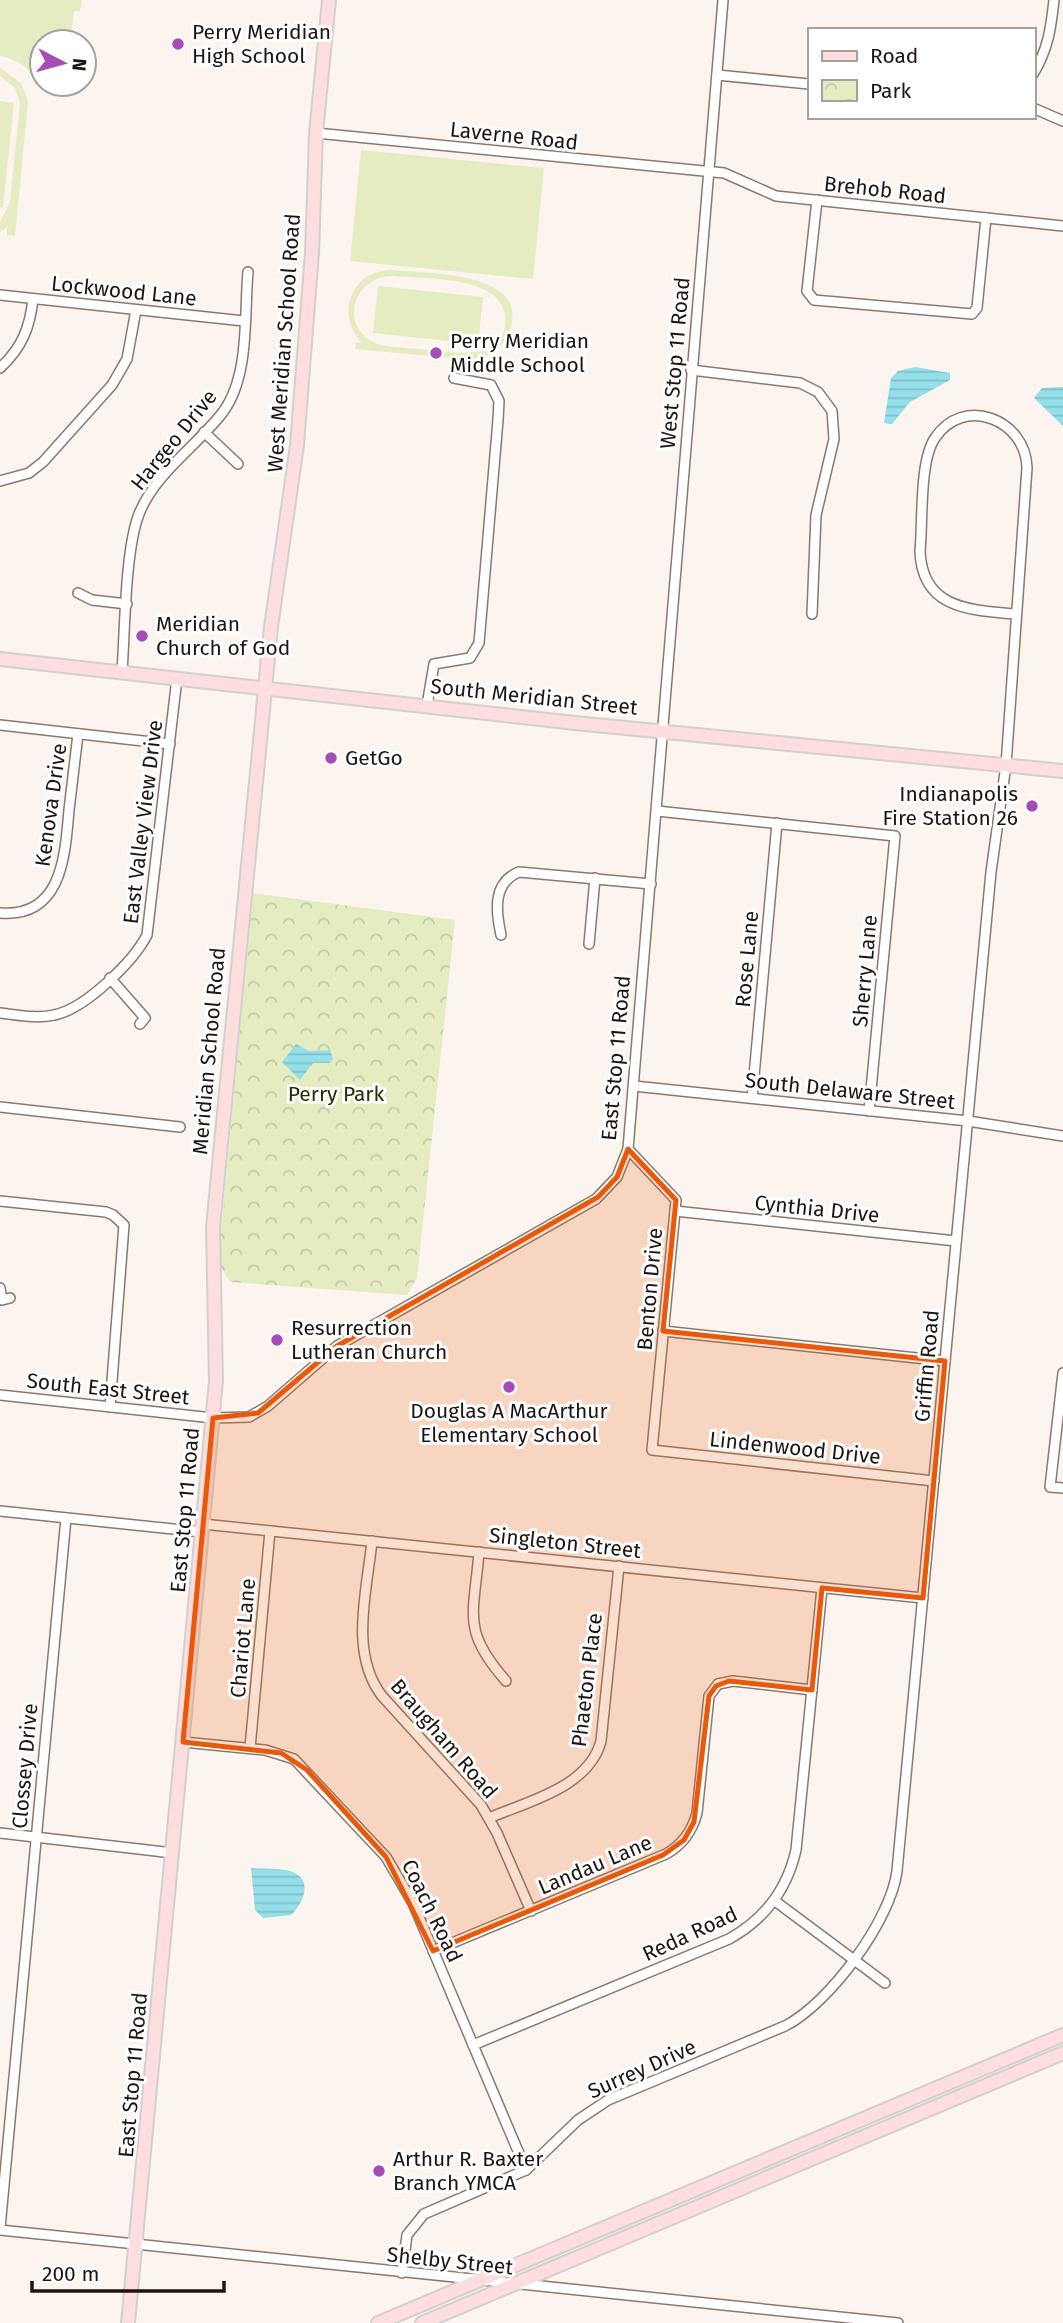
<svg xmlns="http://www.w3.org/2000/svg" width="1063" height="2323" font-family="'Fira Sans',sans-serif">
<defs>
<pattern id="park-crowns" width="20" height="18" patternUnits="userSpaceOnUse" patternTransform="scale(1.75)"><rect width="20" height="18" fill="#e5ecc2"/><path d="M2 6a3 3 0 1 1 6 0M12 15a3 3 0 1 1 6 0" fill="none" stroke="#c4caa6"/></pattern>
<pattern id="water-rules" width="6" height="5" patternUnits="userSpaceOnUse" patternTransform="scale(1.75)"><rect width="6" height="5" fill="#95dfea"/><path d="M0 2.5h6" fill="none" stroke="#80bec8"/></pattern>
</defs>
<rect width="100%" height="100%" fill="#fcf4ef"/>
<g fill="#e5ecc2" fill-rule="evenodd">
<path d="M0,0H82L80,11H74L70,42H42V80H35C27,65 16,59 0,56Z"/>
<path d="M0,68L21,83L28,102L15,236L7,235V227L0,232V222L10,202L20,103L15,88L0,76Z"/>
<path d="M0,101L14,103L3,208L0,207Z"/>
<path d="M361,150L544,168L533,279L350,261Z"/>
<path d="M393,270C428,274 538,271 507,336C501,350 488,358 473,360L355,349L356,343H362C334,314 352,269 393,270ZM393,276C424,279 501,275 505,316C509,365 449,352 421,349C404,347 382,349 368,339C339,317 359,275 393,276Z"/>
<path d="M378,286L483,297L478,344L373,333Z"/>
</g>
<path fill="url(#park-crowns)" d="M253,893L455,920L417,1278L407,1295L230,1282L218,1263Z"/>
<g fill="url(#water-rules)">
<path d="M915,367L950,373V380L910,402L892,424L884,423L891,378L898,371Z"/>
<path d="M1063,387V426L1034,398L1042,388Z"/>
<path d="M296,1044L309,1051L330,1050L333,1059L329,1063H313L300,1080L282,1062Z"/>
<path d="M251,1868C263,1869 279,1868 290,1871C315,1879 303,1904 291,1915L263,1918L255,1910Z"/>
</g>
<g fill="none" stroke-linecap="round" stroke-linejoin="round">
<g stroke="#8b796e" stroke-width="12">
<g id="minor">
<path d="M1033,74C1048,50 1051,28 1054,0"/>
<path d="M717,75L809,84"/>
<path d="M1033,108L1063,121"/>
<path d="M316,133L724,173L776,196L1063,226"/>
<path d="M817,200L807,291L814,300L972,314L977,308L986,218"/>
<path d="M0,295L244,321"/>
<path d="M0,368C22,348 30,327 33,299"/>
<path d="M691,370L800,383L818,392L832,411L834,439L816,515L812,614"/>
<path d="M204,432L238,464"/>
<path d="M0,481L29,473L43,462L112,385L127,359L136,310"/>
<path d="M78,593L92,600L127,604"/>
<path d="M122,672C125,630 125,550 139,514C155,473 197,446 223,412C250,375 244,315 248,272"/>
<path d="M427,705L434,664L470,658L479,643L498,420L499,401L491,385L454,378"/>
<path d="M0,725L170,744"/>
<path d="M657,811L895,836L869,1111"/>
<path d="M0,913C63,918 65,854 69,810C72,785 75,759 78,734"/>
<path d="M501,935C496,912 492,883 519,872L651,884"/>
<path d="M589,944L595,878"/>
<path d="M110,978L145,1018L140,1024"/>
<path d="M0,1013C18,1015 36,1019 54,1015C85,1009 133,962 147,935L177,678"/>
<path d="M634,1086L968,1121L1063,1136"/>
<path d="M752,1098L777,823"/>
<path d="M0,1107L180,1127"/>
<path d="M628,1149L676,1200L652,1450L934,1481"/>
<path d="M0,1201L106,1212L113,1215L124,1225L110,1407"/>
<path d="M675,1211L956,1241"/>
<path d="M0,1288L2,1300L10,1298"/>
<path d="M663,1331L945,1361"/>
<path d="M1063,1373L1050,1487L1063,1488"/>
<path d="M0,1395L213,1418L249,1417L268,1406L337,1346L596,1199L617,1177L628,1149L723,0"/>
<path d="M0,1511L202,1532"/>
<path d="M203,1524L923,1598"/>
<path d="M372,1541C367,1591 349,1653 382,1696L481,1805L497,1833L531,1911"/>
<path d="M479,1552C474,1615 461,1630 506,1681"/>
<path d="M183,1742L265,1750L294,1759L386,1857L413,1903L526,2170"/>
<path d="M250,1748L270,1531"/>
<path d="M489,1818C529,1801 589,1787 601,1741L619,1566"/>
<path d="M0,1833L173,1853"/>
<path d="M775,1901L885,1983"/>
<path d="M433,1951L666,1854C682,1845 692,1832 697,1813L709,1696L718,1684L733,1681L812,1690"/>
<path d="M473,2045L729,1939C765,1919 787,1890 796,1850L822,1588"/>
<path d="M0,2228L66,1518"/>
<path d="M0,2230L898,2323"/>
<path d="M402,2273L407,2235L424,2214L526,2170L578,2120L608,2100L785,2026C829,2004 891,1920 897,1871L991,872L1006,765L1027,468C1026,419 963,395 935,438C919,461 923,523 920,551C922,609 970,610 1015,614"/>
</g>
</g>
<g stroke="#d2d0cf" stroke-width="16">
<g id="major">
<path d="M0,659L575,723L1063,771"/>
<path d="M128,2323L216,1381L213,1227L271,627L297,445L312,253L316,133L329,0"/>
<path d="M378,2323L1063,2035"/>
<path d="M422,2323L1063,2053"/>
</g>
</g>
<use href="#minor" stroke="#fff" stroke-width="9"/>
<use href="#major" stroke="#fddddd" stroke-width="12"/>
</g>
<path fill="#e8590c" fill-opacity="0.2" stroke="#e8590c" stroke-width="5" stroke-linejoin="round" d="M628,1149L676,1200L663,1331L945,1361L923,1598L822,1588L812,1690L729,1681L716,1686L709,1696L694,1822L684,1840L663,1855L433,1951L386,1857L307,1770L281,1753L183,1742L213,1418L258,1413L337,1346L598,1197L617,1177Z"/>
<g fill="#a64cb7" stroke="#fff" stroke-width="2.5">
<circle cx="178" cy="44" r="7"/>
<circle cx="436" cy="353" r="7"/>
<circle cx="142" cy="636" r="7"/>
<circle cx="331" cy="758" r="7"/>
<circle cx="1032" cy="806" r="7"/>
<circle cx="277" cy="1340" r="7"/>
<circle cx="509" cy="1387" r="7"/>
<circle cx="379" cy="2171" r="7"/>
</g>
<g text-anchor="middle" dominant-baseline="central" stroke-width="6" stroke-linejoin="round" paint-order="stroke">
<g font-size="21" fill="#1c1511" stroke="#fff" text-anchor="start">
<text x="192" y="32">Perry Meridian<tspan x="192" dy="24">High School</tspan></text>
<text x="450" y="341">Perry Meridian<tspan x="450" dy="24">Middle School</tspan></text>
<text x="156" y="624">Meridian<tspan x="156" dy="24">Church of God</tspan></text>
<text x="345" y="758">GetGo</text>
<text x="1018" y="794" text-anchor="end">Indianapolis<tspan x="1018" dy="24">Fire Station 26</tspan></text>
<text x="291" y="1328">Resurrection<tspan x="291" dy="24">Lutheran Church</tspan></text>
<text x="509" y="1411" text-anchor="middle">Douglas A MacArthur<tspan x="509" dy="24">Elementary School</tspan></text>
<text x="393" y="2159">Arthur R. Baxter<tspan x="393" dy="24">Branch YMCA</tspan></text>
</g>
<g font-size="21" fill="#1c1511" stroke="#fff">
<text transform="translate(514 136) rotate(6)">Laverne Road</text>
<text transform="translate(885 190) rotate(6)">Brehob Road</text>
<text transform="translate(124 291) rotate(6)">Lockwood Lane</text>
<text transform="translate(284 343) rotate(-86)">West Meridian School Road</text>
<text transform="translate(675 363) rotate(-85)">West Stop 11 Road</text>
<text transform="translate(174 440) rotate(-51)">Hargeo Drive</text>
<text transform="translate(534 697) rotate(6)">South Meridian Street</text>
<text transform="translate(51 805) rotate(-82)">Kenova Drive</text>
<text transform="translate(143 822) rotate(-83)">East Valley View Drive</text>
<text transform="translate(747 959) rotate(-85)">Rose Lane</text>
<text transform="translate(865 971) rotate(-85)">Sherry Lane</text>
<text transform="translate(209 1051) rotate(-85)">Meridian School Road</text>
<text transform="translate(616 1058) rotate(-85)">East Stop 11 Road</text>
<text transform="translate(850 1091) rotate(6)">South Delaware Street</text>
<text transform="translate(817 1209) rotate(6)">Cynthia Drive</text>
<text transform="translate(650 1289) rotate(-85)">Benton Drive</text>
<text transform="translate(927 1366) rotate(-85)">Griffin Road</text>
<text transform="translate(108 1389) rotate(6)">South East Street</text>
<text transform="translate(795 1448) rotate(6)">Lindenwood Drive</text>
<text transform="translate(185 1510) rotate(-85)">East Stop 11 Road</text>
<text transform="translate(565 1543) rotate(6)">Singleton Street</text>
<text transform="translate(243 1638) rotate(-85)">Chariot Lane</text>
<text transform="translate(587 1680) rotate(-83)">Phaeton Place</text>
<text transform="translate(444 1739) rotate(49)">Braugham Road</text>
<text transform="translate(25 1766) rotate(-85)">Clossey Drive</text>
<text transform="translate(595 1865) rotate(-23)">Landau Lane</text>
<text transform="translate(432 1911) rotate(64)">Coach Road</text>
<text transform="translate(690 1934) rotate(-25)">Reda Road</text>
<text transform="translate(642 2069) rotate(-24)">Surrey Drive</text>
<text transform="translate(133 2075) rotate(-85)">East Stop 11 Road</text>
<text transform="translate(450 2261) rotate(6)">Shelby Street</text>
</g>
<g font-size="21" fill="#292d01" stroke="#fff">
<text x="336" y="1094">Perry Park</text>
</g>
</g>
<rect x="808" y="28" width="228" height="91" fill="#ffffff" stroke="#a4a1a0" stroke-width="2"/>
<rect x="822" y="51" width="35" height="10" fill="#fddddd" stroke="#a4a1a0" stroke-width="2"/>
<text x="870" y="63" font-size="21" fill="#1c1511">Road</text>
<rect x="822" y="80" width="35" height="21" fill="url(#park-crowns)" stroke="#a4a1a0" stroke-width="2"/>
<text x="870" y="98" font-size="21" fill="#1c1511">Park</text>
<g transform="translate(63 63) rotate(96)"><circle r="33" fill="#ffffff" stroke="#a4a1a0" stroke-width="2"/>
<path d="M0-5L12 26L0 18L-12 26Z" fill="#a64cb7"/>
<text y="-10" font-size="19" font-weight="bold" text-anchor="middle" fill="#1c1511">N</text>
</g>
<path d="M32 2281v10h192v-10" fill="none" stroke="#1c1511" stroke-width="3.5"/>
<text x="42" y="2281" font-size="21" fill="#1c1511" stroke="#ffffff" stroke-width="5" paint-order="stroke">200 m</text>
</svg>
